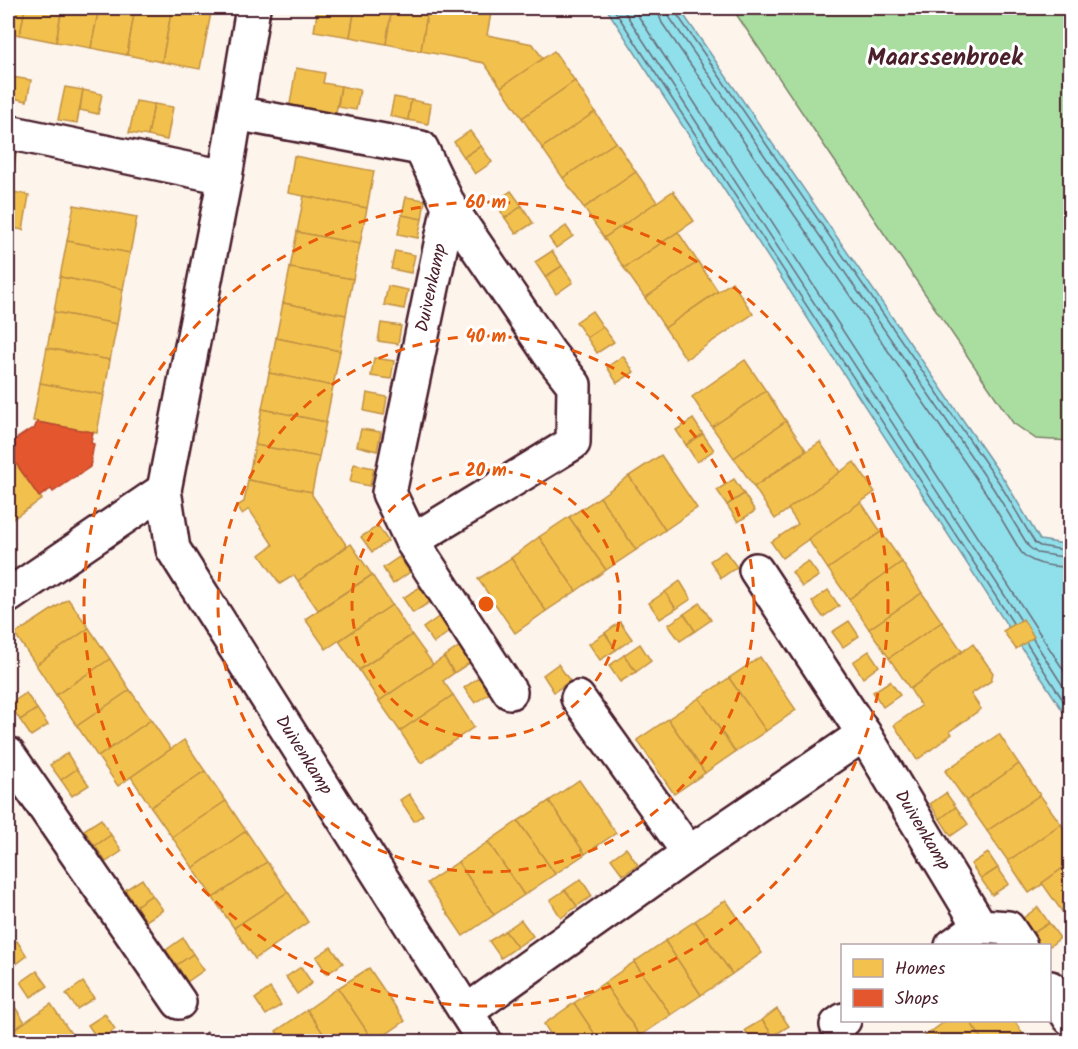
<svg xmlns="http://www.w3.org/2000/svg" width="1078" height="1049" font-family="Kalam,sans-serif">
<rect width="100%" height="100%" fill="#fdf4ec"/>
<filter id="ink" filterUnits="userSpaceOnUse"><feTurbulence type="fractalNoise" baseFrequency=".0167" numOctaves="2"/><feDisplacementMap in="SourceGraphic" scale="12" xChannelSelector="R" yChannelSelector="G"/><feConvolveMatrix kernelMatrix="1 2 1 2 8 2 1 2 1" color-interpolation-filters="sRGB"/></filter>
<g filter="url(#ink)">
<path fill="#aadea0" stroke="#7a7e66" stroke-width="1.5" d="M732,8H1070V441L1036,439L1013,423L832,157Z"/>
<path fill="#90e0eb" stroke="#74939e" stroke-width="1.5" d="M606,8H679L1005,481L1040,540L1070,545V722Z"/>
<g fill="#f2c14e" stroke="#c09044" stroke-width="1.5">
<path d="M8,8H25L20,35L8,33Z"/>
<path d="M25,8H62L56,42L20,35Z"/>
<path d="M62,8H99L91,48L56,42Z"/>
<path d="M99,8H135L127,55L91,48Z"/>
<path d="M135,8H172L162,62L127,55Z"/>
<path d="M172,8H212L200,69L162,62Z"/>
<path d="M318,8H355L350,37L314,31Z"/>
<path d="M355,8H392L386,44L350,37Z"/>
<path d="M392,8H428L421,51L386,44Z"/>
<path d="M428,8H492L487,35L533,44L543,59L501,87L484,63L421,51Z"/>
<path d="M554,51L575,81L522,118L501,87Z"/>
<path d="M296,68L325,73L323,83L341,86L335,118L289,110Z"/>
<path d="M12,77L31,80L27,101L8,97Z"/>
<path d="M575,81L595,112L542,148L522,118Z"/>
<path d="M341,86L360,90L356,110L338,107Z"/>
<path d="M65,87L83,90L77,123L58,120Z"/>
<path d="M83,90L102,94L98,114L80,110Z"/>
<path d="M394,97L411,100L408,120L390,116Z"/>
<path d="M411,100L431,104L428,124L408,120Z"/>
<path d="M136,101L154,104L148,136L129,133Z"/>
<path d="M154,104L173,107L167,140L148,136Z"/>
<path d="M595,112L616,142L563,178L542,148Z"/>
<path d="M470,131L481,146L464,157L454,142Z"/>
<path d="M616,142L636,172L584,208L563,178Z"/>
<path d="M481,146L492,162L475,174L464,157Z"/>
<path d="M8,152L16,154L13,170L8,169Z"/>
<path d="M294,156L374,171L367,208L288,193Z"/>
<path d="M636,172L657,202L604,238L584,208Z"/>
<path d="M8,191L29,195L23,230L8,227Z"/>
<path d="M511,191L522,206L505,218L495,202Z"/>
<path d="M673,191L694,221L624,268L604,238Z"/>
<path d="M304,196L367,208L360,244L297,232Z"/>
<path d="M406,197L425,200L422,219L402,215Z"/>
<path d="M74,205L137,217L130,253L67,241Z"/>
<path d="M522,206L533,223L516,234L505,218Z"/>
<path d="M402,215L422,219L418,238L398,234Z"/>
<path d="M566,226L573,236L556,248L549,238Z"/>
<path d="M297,232L360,244L353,279L290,268Z"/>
<path d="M678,232L698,262L645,298L624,268Z"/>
<path d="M67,241L130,253L123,289L60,277Z"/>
<path d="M395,251L415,255L411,273L391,269Z"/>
<path d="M552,251L562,266L545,277L535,262Z"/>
<path d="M698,262L718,291L665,328L645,298Z"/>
<path d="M562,266L573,282L556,294L545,277Z"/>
<path d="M290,268L353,279L346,315L283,303Z"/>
<path d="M60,277L123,289L117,324L54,312Z"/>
<path d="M732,282L753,314L686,359L665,328Z"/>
<path d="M388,286L408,290L404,309L384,305Z"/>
<path d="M283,303L346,315L340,351L276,338Z"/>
<path d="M592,311L603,327L587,338L576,322Z"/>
<path d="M54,312L117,324L110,360L47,348Z"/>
<path d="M381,323L401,326L398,344L378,341Z"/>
<path d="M603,327L614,342L597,353L587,338Z"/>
<path d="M276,338L340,351L333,386L269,373Z"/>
<path d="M47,348L110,360L104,395L40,383Z"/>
<path d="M623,356L634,372L617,383L607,367Z"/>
<path d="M374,358L394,361L391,379L371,376Z"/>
<path d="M745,360L766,391L712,427L692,397Z"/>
<path d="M269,373L333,386L326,422L262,409Z"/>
<path d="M40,383L104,395L97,433L33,421Z"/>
<path d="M766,391L786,421L734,458L712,427Z"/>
<path d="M367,393L387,397L384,415L364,411Z"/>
<path d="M262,409L326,422L319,457L255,445Z"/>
<path d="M693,419L703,434L686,445L676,430Z"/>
<path d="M786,421L806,450L754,487L734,458Z"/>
<path d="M361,429L381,432L377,451L357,446Z"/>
<path d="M703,434L714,450L697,462L686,445Z"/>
<path d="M820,442L840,472L775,519L754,487Z"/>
<path d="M255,445L319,457L312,492L248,480Z"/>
<path d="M8,452L42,499L11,520L8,515Z"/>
<path d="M661,455L697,508L665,530L629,476Z"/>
<path d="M854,462L875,492L782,558L771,542L798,524L788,509Z"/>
<path d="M354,464L374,468L370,486L350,482Z"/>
<path d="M629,476L665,530L636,550L600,497Z"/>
<path d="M734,479L744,494L727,505L717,490Z"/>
<path d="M248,480L312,492V495L347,546L298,581L294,575L280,584L260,555L273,545L249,509L242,514L237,506L244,502Z"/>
<path d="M744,494L755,511L738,522L727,505Z"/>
<path d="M600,497L636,550L606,570L569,517Z"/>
<path d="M861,502L881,532L828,569L808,539Z"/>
<path d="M569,517L606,570L576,591L539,537Z"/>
<path d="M378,526L388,541L372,552L361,537Z"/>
<path d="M881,532L902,562L849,599L828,569Z"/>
<path d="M539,537L576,591L546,611L511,558Z"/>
<path d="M351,544L372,575L318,610L298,581Z"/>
<path d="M725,551L737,567L721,578L710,561Z"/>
<path d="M399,557L410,572L393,584L383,568Z"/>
<path d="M511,558L546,611L515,633L478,579Z"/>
<path d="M808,561L819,576L802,587L792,572Z"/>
<path d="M902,562L922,593L869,629L849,599Z"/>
<path d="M372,575L392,605L326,649L305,619Z"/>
<path d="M680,581L691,599L676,609L665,592Z"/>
<path d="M420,587L430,602L413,613L403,598Z"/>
<path d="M828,590L839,606L823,617L812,602Z"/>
<path d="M665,592L676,609L660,619L649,603Z"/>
<path d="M922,593L942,622L889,658L869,629Z"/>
<path d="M68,599L89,628L36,665L15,634Z"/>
<path d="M700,603L711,620L695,631L684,614Z"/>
<path d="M392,605L412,635L359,670L339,641Z"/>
<path d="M684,614L695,631L680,641L668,625Z"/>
<path d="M440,616L450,631L434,643L423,628Z"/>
<path d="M1023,619L1034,637L1016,649L1003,631Z"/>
<path d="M849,621L859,636L843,647L832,632Z"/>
<path d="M620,622L632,639L616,650L605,633Z"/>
<path d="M942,622L962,651L910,689L889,658Z"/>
<path d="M89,628L110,659L56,695L36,665Z"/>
<path d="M605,633L616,650L600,660L589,644Z"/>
<path d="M412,635L433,664L379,701L359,670Z"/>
<path d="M640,644L651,661L636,672L624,655Z"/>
<path d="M973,644L993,673L991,681L971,694L981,709L950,731L952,734L917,760L894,725L921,706L910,689Z"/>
<path d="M460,646L471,662L454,673L444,657Z"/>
<path d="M869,651L879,666L863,678L853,662Z"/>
<path d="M624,655L636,672L620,682L609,666Z"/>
<path d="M444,657L454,673L443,681L453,695L400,731L379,701Z"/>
<path d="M760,657L796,710L766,731L729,678Z"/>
<path d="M110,659L130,690L77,726L56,695Z"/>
<path d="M558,664L570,681L554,692L543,675Z"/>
<path d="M481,676L491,692L475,703L464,688Z"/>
<path d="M729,678L766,731L735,752L699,698Z"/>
<path d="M890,681L900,695L883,707L873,692Z"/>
<path d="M130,690L151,720L98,757L77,726Z"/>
<path d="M26,693L37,709L20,720L10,704Z"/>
<path d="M453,695L474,727L421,763L400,731Z"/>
<path d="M699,698L735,752L705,773L668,719Z"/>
<path d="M37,709L48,725L31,736L20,720Z"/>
<path d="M668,719L705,773L674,794L637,740Z"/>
<path d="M151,720L171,749L118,786L98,757Z"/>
<path d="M999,734L1019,764L966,801L945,771Z"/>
<path d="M184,740L205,771L151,807L131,777Z"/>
<path d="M67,753L77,769L61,780L50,765Z"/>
<path d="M1019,764L1040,795L987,831L966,801Z"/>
<path d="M77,769L89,785L72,796L61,780Z"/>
<path d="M205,771L226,801L172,837L151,807Z"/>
<path d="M579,780L616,833L585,854L549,801Z"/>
<path d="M946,793L956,807L940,819L930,804Z"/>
<path d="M409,794L423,815L414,821L400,800Z"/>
<path d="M1040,795L1061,824L1008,861L987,831Z"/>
<path d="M226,801L246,831L193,868L172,837Z"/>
<path d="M549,801L585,854L555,874L518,821Z"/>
<path d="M956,807L968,824L951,836L940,819Z"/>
<path d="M101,819L111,835L95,846L84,830Z"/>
<path d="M518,821L555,874L524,895L488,842Z"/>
<path d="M1061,824L1070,839V863L1042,883L1043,884L1029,893L1008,861Z"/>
<path d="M246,831L267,862L213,898L193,868Z"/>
<path d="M111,835L122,851L106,862L95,846Z"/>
<path d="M488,842L524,895L494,915L458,862Z"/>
<path d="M626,848L638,865L623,875L611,859Z"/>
<path d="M988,853L998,868L981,879L971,864Z"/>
<path d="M267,862L288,892L234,928L213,898Z"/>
<path d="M458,862L494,915L463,936L427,883Z"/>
<path d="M1070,863V908L1063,913L1042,883Z"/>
<path d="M998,868L1009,884L992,895L981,879Z"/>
<path d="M142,879L152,895L136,906L125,890Z"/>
<path d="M581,879L592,896L577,906L565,890Z"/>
<path d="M565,890L577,906L561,918L550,900Z"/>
<path d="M288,892L308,922L255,959L234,928Z"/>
<path d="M152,895L163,910L146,921L136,906Z"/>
<path d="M726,900L762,953L732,974L695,921Z"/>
<path d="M1038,907L1049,923L1032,934L1022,919Z"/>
<path d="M1070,908V924L1063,913Z"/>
<path d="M521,920L533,936L517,947L505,931Z"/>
<path d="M695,921L732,974L701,995L665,941Z"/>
<path d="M1049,923L1060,938L1050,946H1040L1032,934Z"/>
<path d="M505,931L517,947L501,958L489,941Z"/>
<path d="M183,938L193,954L177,965L166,950Z"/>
<path d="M17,941L27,956L11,968L8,962V947Z"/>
<path d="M665,941L701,995L671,1015L634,962Z"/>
<path d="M331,947L343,963L327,974L316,957Z"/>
<path d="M193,954L204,970L187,982L177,965Z"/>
<path d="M634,962L671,1015L640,1036L604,983Z"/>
<path d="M301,967L312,983L297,994L286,977Z"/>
<path d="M369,968L405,1021L375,1042H374L338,988Z"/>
<path d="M37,971L48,986L31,997L21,982Z"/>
<path d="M83,982L94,998L77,1009L66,994Z"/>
<path d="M604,983L640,1036L633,1042H600L574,1003Z"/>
<path d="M270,988L281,1005L266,1015L255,999Z"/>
<path d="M338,988L374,1042H329L307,1010Z"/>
<path d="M8,997L25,1022L8,1034Z"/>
<path d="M574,1003L600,1042H555L544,1024Z"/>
<path d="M51,1004L72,1035L63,1042H8V1034Z"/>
<path d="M777,1009L789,1026L773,1036L762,1020Z"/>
<path d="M307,1010L329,1042H283L276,1031Z"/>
<path d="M105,1014L115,1029L99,1041L88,1025Z"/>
<path d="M762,1020L773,1036L765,1042H753L745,1030Z"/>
<path d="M947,1020H969L984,1042H939L932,1031Z"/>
<path d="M969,1020H1014L1028,1042H984Z"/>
<path d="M932,1031L939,1042H916Z"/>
</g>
<path fill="#e4572e" stroke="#b6462d" stroke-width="1.5" d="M37,422L93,432L91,443L94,444L90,467L53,492L51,489L39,497L8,452V449L12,446L10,443L31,429H34Z"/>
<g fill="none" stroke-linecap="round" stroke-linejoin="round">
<g stroke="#666c78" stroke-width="1.5">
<path d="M613,8L1013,623"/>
<path d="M622,8L1020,619"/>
<path d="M633,8L1070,680"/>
<path d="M658,8L659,15L662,23L986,493L1021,552C1032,565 1054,567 1070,567"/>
<path d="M667,8L670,18L993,488L1029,547L1037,553L1070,558"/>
<path d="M675,8L676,13L1000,484L1035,543L1040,546L1070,551"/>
<path d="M1033,639L1070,697"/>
<path d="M1027,644L1070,711"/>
</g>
<g stroke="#4a1f2b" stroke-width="38">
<g id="street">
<path id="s1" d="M253,8L225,177L164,490L173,549L485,1042"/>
<path d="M236,113L421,148L449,206L549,353L574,385L573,443L412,541"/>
<path d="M8,132L225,177"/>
<path d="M449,206L389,493L412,541L510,692"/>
<path id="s2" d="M756,570L864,734L980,926L1008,928L1020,946"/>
<path d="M8,596L164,490"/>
<path d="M578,698L689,853"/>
<path d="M8,754L179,1002"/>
<path d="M952,946L980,926"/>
<path d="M1050,988L1070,1018"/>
<path d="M466,1012L689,853L864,734"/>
<path d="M837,1025L844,1020"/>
</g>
</g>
<path stroke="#4a1f2b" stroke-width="4" stroke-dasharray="1.5 4.5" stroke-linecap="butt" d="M206,1032L214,1042"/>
<use href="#street" stroke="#fff" stroke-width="33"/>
</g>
</g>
<g fill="none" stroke="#e8590c" stroke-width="3" stroke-dasharray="10 8">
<circle cx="486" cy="604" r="134"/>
<circle cx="486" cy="604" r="268"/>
<circle cx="486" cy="604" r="402"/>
</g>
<g text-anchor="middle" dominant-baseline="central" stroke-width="6" stroke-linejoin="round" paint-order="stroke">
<g font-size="18" fill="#4a1f2b" stroke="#fff">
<text transform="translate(432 288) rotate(-78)">Duivenkamp</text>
<text stroke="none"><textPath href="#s1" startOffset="794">Duivenkamp</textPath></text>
<text stroke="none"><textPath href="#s2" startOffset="309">Duivenkamp</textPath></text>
</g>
<g font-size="24" font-weight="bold" fill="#4a1f2b" stroke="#fff">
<text x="945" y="58">Maarssenbroek</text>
</g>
</g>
<circle cx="486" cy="604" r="9" fill="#e8590c" stroke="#fff" stroke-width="3"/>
<g font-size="18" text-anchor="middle" font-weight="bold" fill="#e8590c" stroke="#fff" stroke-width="6" stroke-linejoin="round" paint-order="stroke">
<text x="486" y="208">60 m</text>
<text x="486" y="342">40 m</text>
<text x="486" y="476">20 m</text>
</g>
<rect width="1078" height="1049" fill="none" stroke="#fff" stroke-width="30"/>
<rect x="15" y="15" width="1048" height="1019" fill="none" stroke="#4a1f2b" stroke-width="2" filter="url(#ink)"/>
<rect x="841" y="944" width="210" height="78" fill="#ffffff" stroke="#b7a5aa" stroke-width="1.5"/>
<rect x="853" y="959" width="30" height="18" fill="#f2c14e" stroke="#b7a5aa" stroke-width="1.5"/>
<text x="895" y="974" font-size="18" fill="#4a1f2b">Homes</text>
<rect x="853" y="989" width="30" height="18" fill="#e4572e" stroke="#b7a5aa" stroke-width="1.5"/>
<text x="895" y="1004" font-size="18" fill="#4a1f2b">Shops</text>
</svg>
